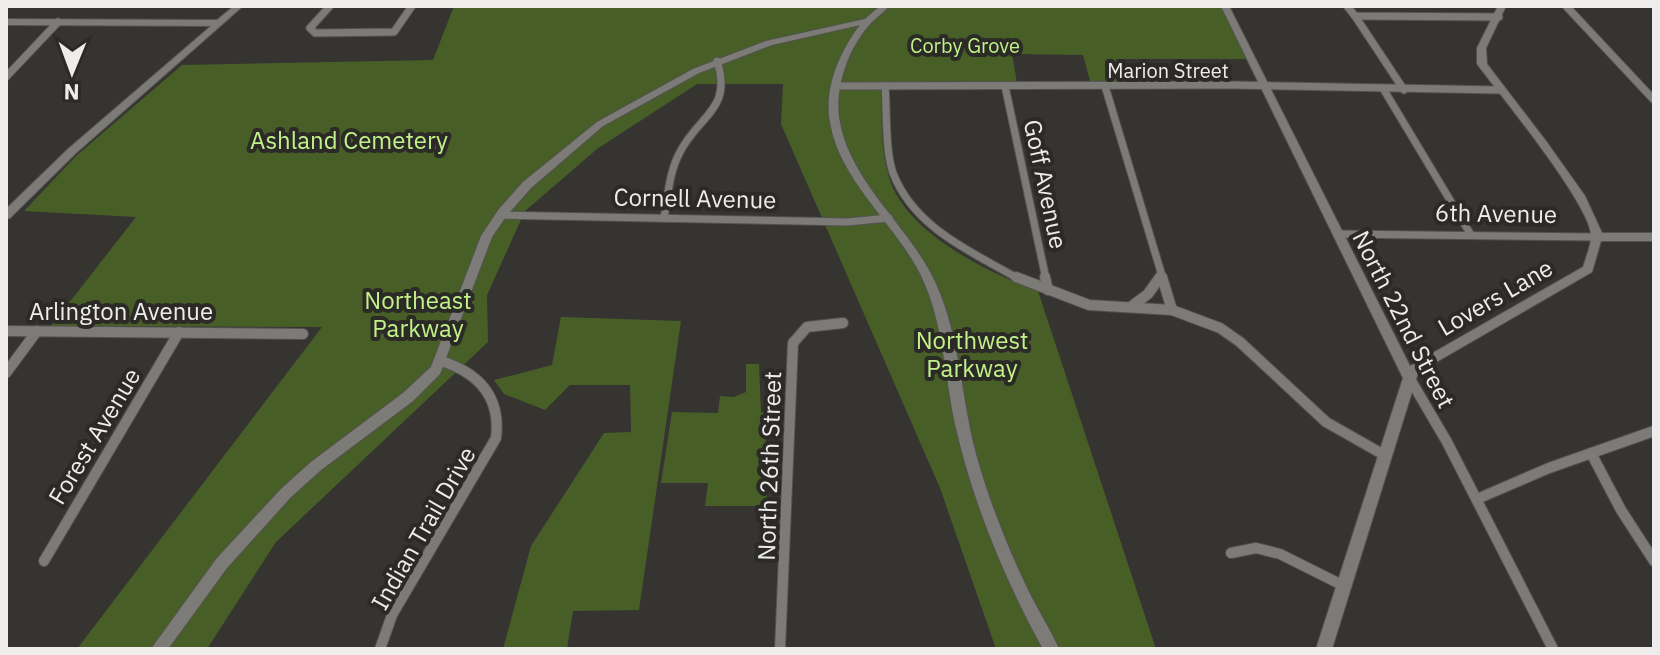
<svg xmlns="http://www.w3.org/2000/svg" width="1660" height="655" font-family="'IBM Plex Sans',sans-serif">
<rect width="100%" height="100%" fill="#353431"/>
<g fill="#475f27">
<path d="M454,6L1222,8L1247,59H1116L1124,84H1091L1083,55L1012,54L1017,83L882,84C882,115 880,148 889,177C905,233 989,273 1038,291L1156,649H996L940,488L781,124L783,84H697L597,149L525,211L487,295L488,342L276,542L207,649H77L322,327L51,326L136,217L24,211L76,156L182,65L433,60Z"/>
<path d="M561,317L681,321L639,610L573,611L567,649H503L531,546L604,433L631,432L630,385H570L545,410L504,394L494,380L552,365Z"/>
<path d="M746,364H759L761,412L765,413L767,506H705L708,483H661L672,412L718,413L720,396L734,397L746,392Z"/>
</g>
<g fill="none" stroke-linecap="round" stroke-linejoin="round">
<g stroke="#535250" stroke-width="9">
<g id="minor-far1">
<path d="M330,6L310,28L315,33L394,32L412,6"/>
<path d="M1347,6L1355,16L1499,17"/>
<path d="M1566,6L1654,100"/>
<path d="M1355,16L1404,90"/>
<path d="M6,77L58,22"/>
<path d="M837,86L1234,85L1499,90"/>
<path d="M885,86C887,110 885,151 893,173C914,228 972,252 1019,279"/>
<path d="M1005,86L1046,279"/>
<path d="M1105,86L1163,279"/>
<path d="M1384,90L1471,235"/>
<path d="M500,215L847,222L889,218"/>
<path d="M664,218C668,196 669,172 680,152C699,115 733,109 717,61"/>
<path d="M1337,234L1597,237"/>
<path d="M1159,279L1161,276"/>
</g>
</g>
<g stroke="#535250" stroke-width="12">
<g id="minor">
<path d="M1016,277L1089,305L1172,310L1220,328L1240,342L1326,422L1386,456"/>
<path d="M1045,277L1048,290"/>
<path d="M1162,277L1172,310"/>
<path d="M1133,305L1148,294L1160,277"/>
<path d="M6,331L303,334"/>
<path d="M6,373L37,331"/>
<path d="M1410,379L1447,442L1553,649"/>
<path d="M1591,453L1621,510L1654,561"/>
<path d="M1477,499L1549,468L1654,431"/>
<path d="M1231,553L1256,548L1280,554L1344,586"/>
<path d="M44,561L179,332"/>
<path d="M380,649L392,615L496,438C501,397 479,373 441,361"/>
<path d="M780,649L793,343L807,327L843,323"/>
</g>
</g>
<g stroke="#535250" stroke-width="2">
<g id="tertiary">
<path d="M234,6H243L76,153L10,218L6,219V209L68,149L211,26L6,25V19L217,20Z"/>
<path d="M880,6H889C884,12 877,17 872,22C849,46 835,85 839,117C848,182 910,226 936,284C960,337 961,398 976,454C989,501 1007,546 1028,590C1038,610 1050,629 1059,649H1043C1004,578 973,503 955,424C944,371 943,314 916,266C888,217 835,174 829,115C826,83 841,50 860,25L772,45L699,73L603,126L531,188L507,215L492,237L440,374L413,401L321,470L291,497L227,568L168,649H151L217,558L281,489L311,462L403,393L431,367L481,236L499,209L523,182L597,122L693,69L766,41L865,19Z"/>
<path d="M1221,6H1229L1410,366L1583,267C1586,257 1591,246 1591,236C1592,207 1499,93 1477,64V48L1498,6H1506L1486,48L1487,64L1546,141L1585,196L1602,233H1654V241H1601L1592,272L1421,371L1417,376L1332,649H1316L1403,378Z"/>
</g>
</g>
<use href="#minor-far1" stroke="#7d7b77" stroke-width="7"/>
<use href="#minor" stroke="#7d7b77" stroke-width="10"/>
<use href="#tertiary" fill="#7d7b77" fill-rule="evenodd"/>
</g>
<g text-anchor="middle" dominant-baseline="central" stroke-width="8" stroke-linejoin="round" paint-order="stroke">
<g font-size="20" fill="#c2f189" stroke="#2b2a27">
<text x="965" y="45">Corby Grove</text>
</g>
<g font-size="20" fill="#eeedeb" stroke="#2b2a27">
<text x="1168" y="70">Marion Street</text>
</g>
<g font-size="24" fill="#c2f189" stroke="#2b2a27">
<text x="349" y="140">Ashland Cemetery</text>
<text x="418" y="300">Northeast<tspan x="418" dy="28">Parkway</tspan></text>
<text x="972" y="340">Northwest<tspan x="972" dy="28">Parkway</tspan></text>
</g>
<g font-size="24" fill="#eeedeb" stroke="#2b2a27">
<text transform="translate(1046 184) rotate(78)">Goff Avenue</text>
<text transform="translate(695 198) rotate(1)">Cornell Avenue</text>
<text transform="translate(1496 213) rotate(1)">6th Avenue</text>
<text transform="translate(1495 297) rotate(-30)">Lovers Lane</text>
<text x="121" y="311">Arlington Avenue</text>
<text transform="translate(1404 319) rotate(63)">North 22nd Street</text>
<text transform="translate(94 436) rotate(-59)">Forest Avenue</text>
<text transform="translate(769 466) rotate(-88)">North 26th Street</text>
<text transform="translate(423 528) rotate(-60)">Indian Trail Drive</text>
</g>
</g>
<rect width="1660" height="655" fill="none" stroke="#eeedeb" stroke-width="16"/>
<g transform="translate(72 72) rotate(181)" stroke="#2b2a27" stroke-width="6" paint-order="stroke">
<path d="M0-6L14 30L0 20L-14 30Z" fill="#eeedeb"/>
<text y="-12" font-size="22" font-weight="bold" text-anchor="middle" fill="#eeedeb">N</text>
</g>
</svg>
